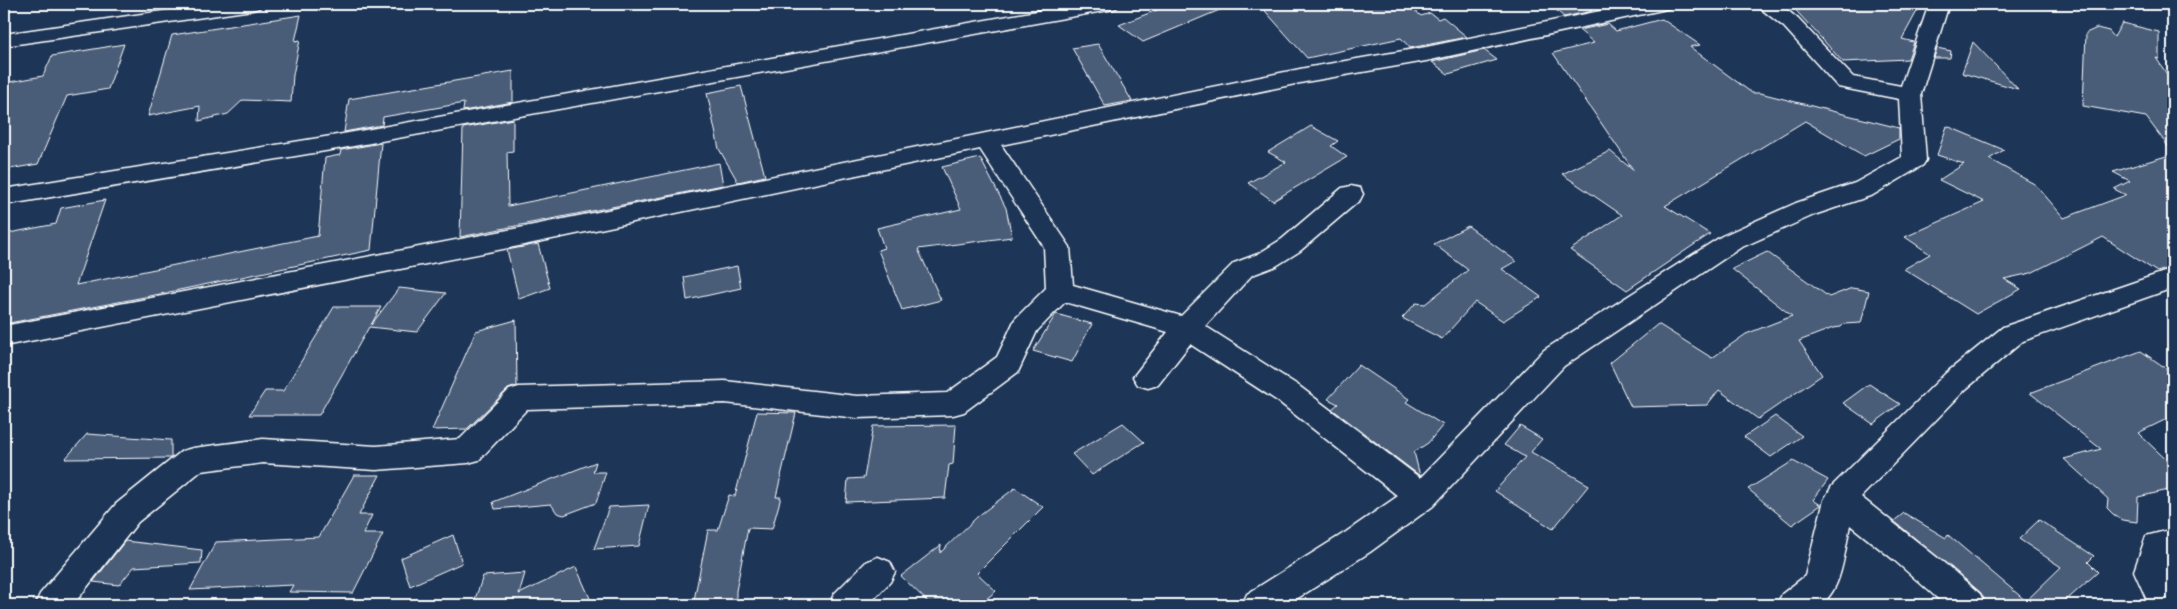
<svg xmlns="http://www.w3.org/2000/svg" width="2177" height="609" font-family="'Architects Daughter',sans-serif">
<rect width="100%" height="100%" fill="#1d3557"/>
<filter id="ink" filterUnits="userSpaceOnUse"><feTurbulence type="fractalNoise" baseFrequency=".02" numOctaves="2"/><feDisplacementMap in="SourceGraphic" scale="10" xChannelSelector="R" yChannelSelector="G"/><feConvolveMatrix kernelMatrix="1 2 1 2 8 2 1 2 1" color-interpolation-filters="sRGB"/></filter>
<g filter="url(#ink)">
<g fill="#4a5d79" stroke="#fff">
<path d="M1172,4H1234L1143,42L1119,25Z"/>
<path d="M1259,4H1408L1421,16L1430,13L1438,19L1443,17L1467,37L1410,48L1401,38L1307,58Z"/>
<path d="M1549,4H1583L1592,11L1564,17Z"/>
<path d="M1790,4H1921L1902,39L1914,42L1908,59L1843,62Z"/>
<path d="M301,15L295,41L300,40L293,75L291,102L243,100L228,114L199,121L200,106L148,116L172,35Z"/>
<path d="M1662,19L1700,45L1690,47L1752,93H1760L1899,128V139L1864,156L1805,121L1665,206L1710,234L1627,290L1570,250L1622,215L1562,174L1610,151L1634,171L1553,53L1594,43L1579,30L1608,24L1616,31Z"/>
<path d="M2122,23L2159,32V59L2156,58L2173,83V153L2146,117L2083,106L2086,33L2097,28L2109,31L2114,37Z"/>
<path d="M1973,42L2018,89L1962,73Z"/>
<path d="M124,44L108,89L67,96L38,164L4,170V83L43,76L52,56Z"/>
<path d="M1098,44L1132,101L1105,106L1072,48Z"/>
<path d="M1937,48L1951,51L1950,58H1934Z"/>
<path d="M1484,50L1497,60L1448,74L1432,62Z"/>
<path d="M513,71V102L463,111L464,103L383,117L382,125L344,132L349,99Z"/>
<path d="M741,86L765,176L738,182L719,149L707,93Z"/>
<path d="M513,119V151L507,152L508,206L719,163L723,185L460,237L463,128Z"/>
<path d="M1311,126L1338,141L1331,146L1347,157L1273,201L1248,183L1286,162L1268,152Z"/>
<path d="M1947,126L2004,150L1989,159L2036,185L2064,218L2126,195L2114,189L2130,181L2113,172L2173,154V267L2157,272L2103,237L2031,273L2004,279L2021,289L1976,314L1904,269L1930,254L1905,237L1984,202L1939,180L1964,164L1937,155Z"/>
<path d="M381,143L371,250L160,294L4,324V234L56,224L61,208L105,200L76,285L318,236L325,158L340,155L341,150Z"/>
<path d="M980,158L1006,208L1012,237L918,249L941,300L902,310L878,250L884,248L877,228L961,209L942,167Z"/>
<path d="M1468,226L1516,261L1502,269L1541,297L1503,321L1475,302L1442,339L1402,318L1416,303L1425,304L1468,270L1434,244Z"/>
<path d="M538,244L550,288L519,299L507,250Z"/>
<path d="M1767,252L1829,297L1852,288L1869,291L1861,323L1844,324L1841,327L1833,328L1799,341L1822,375L1758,419L1719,390L1707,405L1631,407L1610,363L1658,324L1712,358L1746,334L1792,316L1732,269Z"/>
<path d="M737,266L741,288L687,300L684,277Z"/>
<path d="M399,288L446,293L417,332L369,327L319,415H249L265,391H283L334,307H381L371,325Z"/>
<path d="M1056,314L1092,324L1072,362L1033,351Z"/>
<path d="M516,320L517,386L508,389L467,429L432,430L476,331Z"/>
<path d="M2141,351L2173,373V416L2138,433L2173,466V489L2138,497L2137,522L2122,520L2113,514L2107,508L2108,499L2064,459L2101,449L2030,393Z"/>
<path d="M1359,365L1409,399L1406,402L1443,425L1428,443L1414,452L1420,476L1332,409L1338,404L1328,399Z"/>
<path d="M1869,384L1900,404L1873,424L1843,403Z"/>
<path d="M757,412L796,413L776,497H781L772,529L748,528L736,591V605H693L708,530H718L729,495L735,496Z"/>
<path d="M1775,416L1802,436L1771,457L1744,437Z"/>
<path d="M1123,423L1144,442L1092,475L1072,454Z"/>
<path d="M956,425L953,464L949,465L945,498L846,502L848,479L864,478L873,426Z"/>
<path d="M1520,426L1542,439L1531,452L1589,485L1553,529L1495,491L1525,457L1504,445Z"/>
<path d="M87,434L171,440V458L65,459Z"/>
<path d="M1793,461L1828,480L1813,500L1821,505L1792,525L1748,489Z"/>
<path d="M596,462L593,472H606L596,503L564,515L557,513L551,504L495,509L493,502Z"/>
<path d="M354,475H380L359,515H372L363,534H383L353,593L289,592L293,585L190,590L216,542L319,537Z"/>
<path d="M1015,488L1043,507L977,573L996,591L979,605H931L901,576L941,545L940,553L978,516Z"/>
<path d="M649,505L639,546L594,549L609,507Z"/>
<path d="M1904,513L1946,538L1948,535L2026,601L2061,567L2019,539L2039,520L2094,556L2088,562L2098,572L2061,605H1987L1981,593L1894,521Z"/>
<path d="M453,535L462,563L410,586L401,558Z"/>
<path d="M125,541L202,550L201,563L134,567L119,585L93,582Z"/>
<path d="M576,567L593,605H473L483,576L525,573L519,594Z"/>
</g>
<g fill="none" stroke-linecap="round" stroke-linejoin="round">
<g stroke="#fff" stroke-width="3">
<g id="minor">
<path d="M211,4H262L259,8L252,10L4,46V34Z"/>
<path d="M1076,4H1119L1116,8L1109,10L337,149L4,205V189L337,135Z"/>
<path d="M1634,4H1672L1669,8L1662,10L1426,61L1305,82L1001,145L1070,247L1073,285L1181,316L1234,263L1258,254L1282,239L1342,188L1351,186L1360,188L1363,194L1360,200L1300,251L1276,266L1252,275L1205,326L1299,386L1420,478L1544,350L1722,236L1796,203L1855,183L1902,157L1899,99L1838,87L1784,27L1760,8L1757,4H1780L1798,19L1853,77L1901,86L1929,4H1949L1921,94L1926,160L1923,165L1873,195L1814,215L1740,248L1564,366L1433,506L1370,552L1287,605H1242L1247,594L1346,532L1398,496L1279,402L1190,344L1158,385L1148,388L1138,385L1133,377L1168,332L1065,302L1037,331L1018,372L964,412L953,415L857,418L725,403L527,409L479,460L468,463L376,470L263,463L201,471L138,522L73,605H35L40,594L116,504L182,451L193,448L263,439L376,446L460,439L509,390L519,387L725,381L857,396L947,393L997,357L1015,319L1046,288L1044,247L980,149L519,246L4,346V326L519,228L1305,68L1426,47Z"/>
<path d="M2173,269V288L2023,341L1966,389L1861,497L1949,567L1980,594L1985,605H1945L1894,560L1850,525C1845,548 1842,593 1820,604C1813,608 1786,605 1777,605L1782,594L1805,576L1824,500L1832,486L1946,373L2003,327Z"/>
<path d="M2173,529V557L2168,571L2173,583V605H2143L2146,598L2134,571L2146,536Z"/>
<path d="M878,557L890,562L895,572L890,582L868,605H829L834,594L866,562Z"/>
</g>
</g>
<use href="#minor" fill="#1d3557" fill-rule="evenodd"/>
</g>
</g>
<rect width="2177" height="609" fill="none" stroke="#1d3557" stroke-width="20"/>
<rect x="10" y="10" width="2157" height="589" fill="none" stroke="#fff" stroke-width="2" filter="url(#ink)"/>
</svg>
